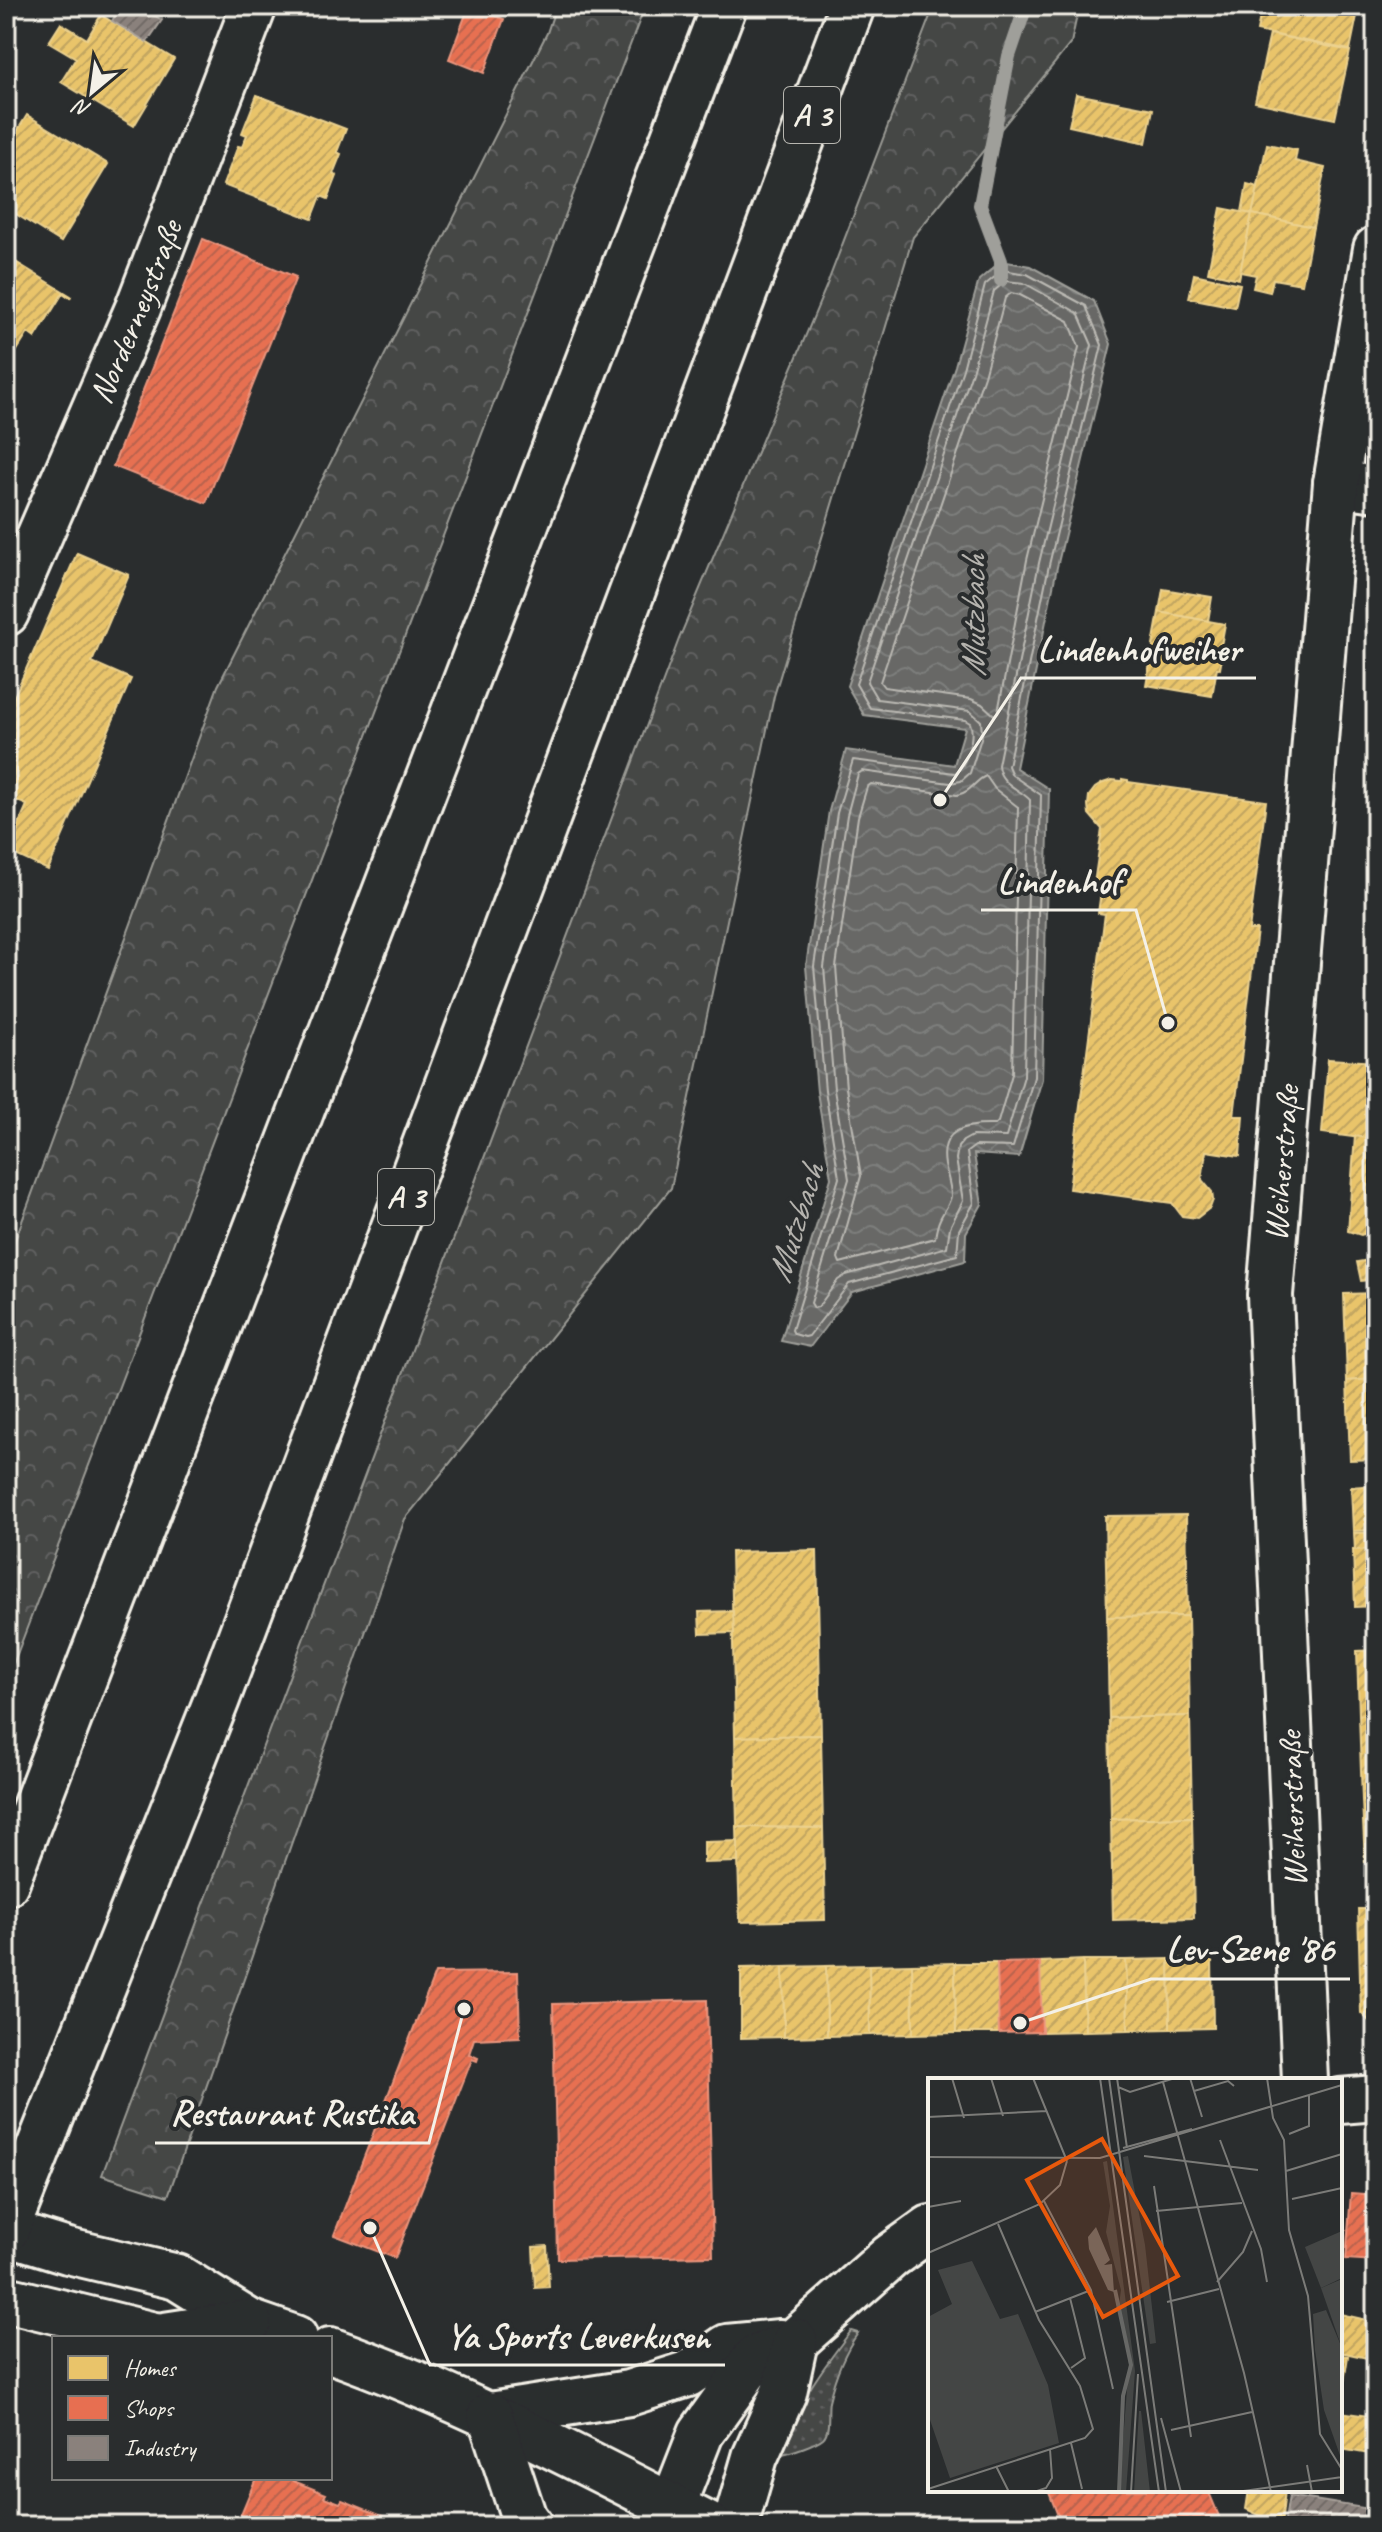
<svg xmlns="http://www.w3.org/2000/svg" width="1382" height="2532" font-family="Caveat,sans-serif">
<defs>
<pattern id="grass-dots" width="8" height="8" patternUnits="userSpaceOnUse" patternTransform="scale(2)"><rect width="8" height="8" fill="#444645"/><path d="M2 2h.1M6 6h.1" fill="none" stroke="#606160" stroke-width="1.8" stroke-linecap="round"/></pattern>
<pattern id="forest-crowns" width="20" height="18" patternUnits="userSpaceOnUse" patternTransform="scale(2)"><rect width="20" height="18" fill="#444645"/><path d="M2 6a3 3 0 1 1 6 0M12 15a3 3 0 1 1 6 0" fill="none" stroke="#606160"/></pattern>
<pattern id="water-waves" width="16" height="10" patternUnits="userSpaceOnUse" patternTransform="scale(2)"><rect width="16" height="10" fill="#676866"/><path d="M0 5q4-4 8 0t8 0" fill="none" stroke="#7d7e7c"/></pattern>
<pattern id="homes-hatch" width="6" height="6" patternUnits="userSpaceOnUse" patternTransform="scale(2)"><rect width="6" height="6" fill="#e9c46a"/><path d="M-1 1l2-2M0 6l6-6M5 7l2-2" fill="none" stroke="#c1a561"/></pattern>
<pattern id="shops-hatch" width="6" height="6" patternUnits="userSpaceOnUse" patternTransform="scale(2)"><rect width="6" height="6" fill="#e76f51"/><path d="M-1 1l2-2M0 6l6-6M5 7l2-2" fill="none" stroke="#b8634e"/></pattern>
<pattern id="industry-hatch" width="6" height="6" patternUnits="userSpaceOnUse" patternTransform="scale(2)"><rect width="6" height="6" fill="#8a817c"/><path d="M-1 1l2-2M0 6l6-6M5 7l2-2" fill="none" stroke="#706a66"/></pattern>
</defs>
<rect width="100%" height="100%" fill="#2a2d2e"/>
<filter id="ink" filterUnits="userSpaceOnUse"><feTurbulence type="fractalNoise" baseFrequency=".0125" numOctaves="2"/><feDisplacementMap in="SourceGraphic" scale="16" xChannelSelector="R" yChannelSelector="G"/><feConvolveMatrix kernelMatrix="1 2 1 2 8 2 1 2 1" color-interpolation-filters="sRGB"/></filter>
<g filter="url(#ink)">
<path fill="url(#grass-dots)" stroke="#9c9c96" stroke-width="2" d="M851,2331L858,2333C843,2354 835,2376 829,2401C827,2411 831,2431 823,2438C816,2444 792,2452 782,2454C793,2407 822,2369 851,2331Z"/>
<g fill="url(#forest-crowns)" stroke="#9c9c96" stroke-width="2">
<path d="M556,6H645L6,1683V1265L218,686L547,33Z"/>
<path d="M934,6H1079L1071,43L913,237L774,696L671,1188L405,1519L168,2196L102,2175L679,639L826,287Z"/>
</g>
<path fill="url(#water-waves)" stroke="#9f9f9a" stroke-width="2" d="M1001,261L1030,266L1094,301L1111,344L1057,567L1016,768L1049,789L1042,1079L1019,1157L974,1154L982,1204L966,1233L965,1261L852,1292L810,1347L781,1341L831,1178L817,1092L806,966L829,811L846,750L954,765L965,728L864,715L847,686L955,366L979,280Z"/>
<g fill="url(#homes-hatch)" stroke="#ecd290" stroke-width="2">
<path d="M1262,6H1359L1350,50L1257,31Z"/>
<path d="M101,15L174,59L134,126L61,82L76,58L49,42L61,23L87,39Z"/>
<path d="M1270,34L1350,51L1335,119L1255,102Z"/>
<path d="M1076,94L1153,109L1146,143L1069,126Z"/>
<path d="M257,95L346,129L337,152L341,154L333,174L337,176L328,199L321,196L312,219L223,185L238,146L242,147L247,135L242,133Z"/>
<path d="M27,115L108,164L61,242L6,208V149Z"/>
<path d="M1267,144L1297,150L1295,161L1325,168L1313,227L1252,214Z"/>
<path d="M1247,184L1258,187L1252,214L1242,212Z"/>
<path d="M1221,208L1252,214L1239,279L1208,272Z"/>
<path d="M1252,214L1313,227L1302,284L1273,279L1270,292L1253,288L1256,275L1240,272Z"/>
<path d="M6,256L71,296L70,298L63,293L35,338L28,333L6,368Z"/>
<path d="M1194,274L1240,284L1235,307L1189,298Z"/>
<path d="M77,553L129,575L92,662L131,679L48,870L7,851L27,805L6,796V715Z"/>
<path d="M1163,589L1212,597L1208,621L1159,612Z"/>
<path d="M1159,612L1225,624L1220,651L1223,652L1220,669L1217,668L1212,696L1146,685Z"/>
<path d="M1122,779L1128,780V782L1266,801L1249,930H1257L1234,1116H1243L1240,1156L1206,1151L1202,1180L1212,1192L1213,1200L1210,1208L1197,1218L1182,1216L1172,1203L1069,1189L1105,914L1098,913L1102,885L1094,884L1102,829L1089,814L1088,805L1089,796L1095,788L1103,783L1112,780L1122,781Z"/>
<path d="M1374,879H1376V922H1371Z"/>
<path d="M1328,1059L1376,1062V1140L1322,1133Z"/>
<path d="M1355,1136L1376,1140V1222H1371L1370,1232L1361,1235L1348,1231Z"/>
<path d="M1376,1259V1279L1361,1281L1357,1262Z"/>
<path d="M1376,1293V1379L1347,1381L1344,1294Z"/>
<path d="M1376,1379V1459L1350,1460L1347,1381Z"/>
<path d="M1376,1485V1530L1353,1531L1351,1487Z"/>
<path d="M1186,1515L1188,1616L1107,1617L1105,1516Z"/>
<path d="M1376,1532V1549L1355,1551L1354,1533Z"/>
<path d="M1376,1549V1606L1355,1607L1353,1550Z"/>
<path d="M817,1550L821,1735L735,1737L731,1552Z"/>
<path d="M733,1611L734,1633L700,1634L699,1612Z"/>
<path d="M1188,1616L1190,1716L1109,1718L1107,1617Z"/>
<path d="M1376,1650V1714L1359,1715L1357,1651Z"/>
<path d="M1376,1714V1800H1362L1359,1715Z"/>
<path d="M1190,1716L1192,1817L1111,1819L1109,1718Z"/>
<path d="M821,1735L823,1828L737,1827L735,1737Z"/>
<path d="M1362,1800H1376V1862H1365Z"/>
<path d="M1192,1817L1194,1918L1113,1920L1111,1819Z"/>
<path d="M737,1827L823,1828L825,1920L740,1922Z"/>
<path d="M738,1841V1862L704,1863V1842Z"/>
<path d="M1358,1909H1376V2024L1371,2023L1361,2013Z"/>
<path d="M1212,1958L1213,2028L1170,2029L1169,1959Z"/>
<path d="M1169,1959L1170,2029L1128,2030L1126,1960Z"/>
<path d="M1083,1960L1085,2031L1042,2032L1040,1962Z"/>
<path d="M1083,1960H1126L1128,2030L1085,2031Z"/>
<path d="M955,1963L956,2033L913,2034L912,1964Z"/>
<path d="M955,1963H997L999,2033H956Z"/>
<path d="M912,1964L913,2034L870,2035L869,1965Z"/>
<path d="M869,1965L870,2035L827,2036L826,1966Z"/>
<path d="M826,1966L827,2036L784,2037L783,1967Z"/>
<path d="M783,1967L784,2037L741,2038V1968Z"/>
<path d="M547,2246L549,2287L535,2288L533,2247Z"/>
<path d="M1340,2314L1376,2322V2360L1340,2352Z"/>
<path d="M1340,2355L1348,2356L1340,2408Z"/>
<path d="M1340,2412L1376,2417V2455L1340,2449Z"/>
<path d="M1249,2490H1285L1281,2526L1246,2509Z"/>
</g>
<g fill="url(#shops-hatch)" stroke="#eb967e" stroke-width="2">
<path d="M469,6L504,19L484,73L449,59Z"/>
<path d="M203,239L296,277L206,503L113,466Z"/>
<path d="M1040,1962L1042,2032L999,2033L997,1963Z"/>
<path d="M518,1972L520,2037L474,2039L469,2054L478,2058L477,2061L472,2059L395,2258L334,2235L435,1973Z"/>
<path d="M707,2000L713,2256L558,2259L553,2004Z"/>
<path d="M1351,2193L1376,2195V2261L1346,2259Z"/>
<path d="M256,2478H286L326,2494L324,2497L340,2503L342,2500L407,2526H236Z"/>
<path d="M1048,2490H1208L1223,2526H1062Z"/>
</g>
<g fill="url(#industry-hatch)" stroke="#aaa39c" stroke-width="2">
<path d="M121,6H138L162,20L147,42L112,21Z"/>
<path d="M1289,2496L1376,2510V2526H1284Z"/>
</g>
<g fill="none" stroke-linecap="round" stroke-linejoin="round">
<g stroke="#bcbab4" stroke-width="2">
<path d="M1003,270L1027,274L1086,306L1102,345L1049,565L1008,766L1012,775L1041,795L1034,1077L1013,1147L975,1146L967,1152L974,1203L959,1230L957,1255L849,1284L809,1336L805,1337L794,1334L792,1330L839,1178L825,1090L814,966L837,813L853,760L955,773C967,766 975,735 970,723L965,720L870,708L856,684L963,369L985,285Z"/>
<path d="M1006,281L1024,283L1078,313L1092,345L1039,563L998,765C1000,785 1019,788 1030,800L1024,1076L1006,1137L972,1136L963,1141L958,1147L956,1159L963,1201L950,1227L947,1247L846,1275L838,1280L818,1307L814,1308L811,1303L849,1179L834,1089L824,967L847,815L858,774L862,771L950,783L961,781L970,773L982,735L981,721L970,711L877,699L867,682L972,372L994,291Z"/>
<path d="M1011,293L1020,295L1069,321L1079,347L1027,560L998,712L994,715L982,704L971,699L884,687L880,682L984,376L1005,298Z"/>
<path d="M986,776L995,789L1018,807L1012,1074L998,1122L995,1125C967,1124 939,1128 945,1165C947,1175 951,1186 951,1196C950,1204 943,1212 940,1219C937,1225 936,1232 935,1238L840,1263L838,1258L861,1176L846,1088L836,967L858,817L867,787L871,784L957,795C972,792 975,780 986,776Z"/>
</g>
<path stroke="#9f9f9a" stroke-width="14" d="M1001,280V261L980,205L1009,56L1026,6"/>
<g stroke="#f4f1e8" stroke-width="50">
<g id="minor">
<path d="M1336,483L1376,489"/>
<path id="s1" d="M6,613L138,308L254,6"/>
<path id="s2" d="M1305,2080L1270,1295L1336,483L1376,249"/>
<path d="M1340,2101L1376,2098"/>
<path d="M490,2415L629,2393L688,2374L727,2347L780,2342"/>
<path d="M672,2507L701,2433L755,2358L795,2341L891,2256L930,2228"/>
<path d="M735,2526L755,2457L784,2392L795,2341"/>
</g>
</g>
<g stroke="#f4f1e8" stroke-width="50">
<g id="major">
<path d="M6,2232L68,2251L177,2277L249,2322L295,2338"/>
<path d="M6,2299L158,2336L249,2322"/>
<path d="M330,2350C462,2397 585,2462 710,2526"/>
<path d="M490,2415L524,2518L530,2526"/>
</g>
</g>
<g stroke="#f4f1e8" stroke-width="50">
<g id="highway">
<path d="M6,1883L724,6"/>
<path d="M6,2231L217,1699L852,6"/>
</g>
</g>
<use href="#minor" stroke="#2a2d2e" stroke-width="44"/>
<use href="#major" stroke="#2a2d2e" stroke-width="44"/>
<use href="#highway" stroke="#2a2d2e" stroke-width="44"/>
</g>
</g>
<g text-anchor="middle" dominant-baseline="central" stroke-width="8" stroke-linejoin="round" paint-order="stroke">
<g fill="#2a2d2e" stroke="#b7b6b0" stroke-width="2">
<rect x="784" y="87" width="56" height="56" rx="6"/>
<rect x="378" y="1169" width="56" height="56" rx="6"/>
</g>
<g font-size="32" font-weight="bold" fill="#f4f1e8">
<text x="812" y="115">A 3</text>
<text x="406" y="1197">A 3</text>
</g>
<g font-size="34" fill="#f4f1e8" stroke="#2a2d2e">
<text stroke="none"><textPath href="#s1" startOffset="328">Norderneystraße</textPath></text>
<text stroke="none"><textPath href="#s2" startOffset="918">Weiherstraße</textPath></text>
<text transform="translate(1292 1809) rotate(-92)">Weiherstraße</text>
</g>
<g font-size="36" font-style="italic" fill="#b5b3ae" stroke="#2a2d2e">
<text transform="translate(973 616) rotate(-90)">Mutzbach</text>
<text transform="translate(795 1223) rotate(-73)">Mutzbach</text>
</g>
</g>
<g transform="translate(928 2078)">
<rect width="414" height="414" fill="#2a2d2e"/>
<path d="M414,201V270L393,210Z" fill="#444645"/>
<path d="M200,78L217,167L228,265L222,266L195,79ZM179,83L207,293L198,414H191L201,286L191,227L193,212L178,154L182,128L175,84ZM398,232L414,270V383L396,332L387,272L385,236ZM211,333H213L222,414H206Z" fill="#444645"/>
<path d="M44,183L72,241L90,236L120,307L131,365L22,400L0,336V239L24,226L10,192Z" fill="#444645"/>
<path d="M414,153V200L393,210L377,169Z" fill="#444645"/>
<path d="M168,149L182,182L176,187L184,186L186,214L180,212L161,171L160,159Z" fill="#676866"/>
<path fill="none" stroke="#676866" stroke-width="4" d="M187,212L203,287L195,318L191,414"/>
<path fill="none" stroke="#7b7b78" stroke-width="2" d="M24,0L36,40M63,0L75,38M105,0L139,83M172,0L231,414M181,0L238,414M189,0L199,70M262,0L274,39M339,0L345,40L356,62L361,152L380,218L392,356L413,390V400M235,4L316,295L343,414M190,9L202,14L247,0M266,13L300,3L306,8M0,39L119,33M361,56L381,48V17M292,62L333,171L339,204M195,70L264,51M216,78L330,92M0,79L172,80L414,7M358,93L414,76M226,108L263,359M364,121L414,110M116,123L163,212L185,311M0,129L33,123M228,133L314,125M0,175L112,126L132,107L139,83M289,204L315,174L324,153M142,220L157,280L143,290M239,224L291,211M107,234L163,212M233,340L253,414M243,352L324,334M143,365L154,411M379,387L384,414M68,388L81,414M0,411L157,360L165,351L152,308L111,242L70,146M106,414L118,410L124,400L122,371M203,414L210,296M308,414L414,399"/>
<path fill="#e8590c" fill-opacity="0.15" stroke="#e8590c" stroke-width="4" d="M174,61L250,198L175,239L99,102Z"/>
<rect width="414" height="414" fill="none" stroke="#f4f1e8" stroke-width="4"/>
</g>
<path fill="none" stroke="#f4f1e8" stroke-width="3" d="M940 800L1021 678H1256M1168 1023L1136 910H981M1020 2023L1151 1979H1350M464 2009L429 2143H155M370 2228L430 2365H725"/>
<g fill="#f4f1e8" stroke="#2a2d2e" stroke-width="3">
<circle cx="940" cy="800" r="8"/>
<circle cx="1168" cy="1023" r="8"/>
<circle cx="1020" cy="2023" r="8"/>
<circle cx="464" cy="2009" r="8"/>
<circle cx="370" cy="2228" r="8"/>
</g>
<g font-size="36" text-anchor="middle" font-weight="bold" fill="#f4f1e8" stroke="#2a2d2e" stroke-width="8" stroke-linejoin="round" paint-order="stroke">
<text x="1139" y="661">Lindenhofweiher</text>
<text x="1059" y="893">Lindenhof</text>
<text x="1250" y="1961">Lev-Szene '86</text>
<text x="292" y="2125">Restaurant Rustika</text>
<text x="578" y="2348">Ya Sports Leverkusen</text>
</g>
<rect width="1382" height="2532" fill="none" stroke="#2a2d2e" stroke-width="32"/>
<rect x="16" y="16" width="1350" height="2500" fill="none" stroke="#f4f1e8" stroke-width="3" filter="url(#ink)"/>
<rect x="52" y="2336" width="280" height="144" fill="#2a2d2e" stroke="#7b7b78" stroke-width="2"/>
<rect x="68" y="2356" width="40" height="24" fill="#e9c46a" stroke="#7b7b78" stroke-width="2"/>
<text x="124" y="2376" font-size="24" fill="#f4f1e8">Homes</text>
<rect x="68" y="2396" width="40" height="24" fill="#e76f51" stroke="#7b7b78" stroke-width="2"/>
<text x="124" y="2416" font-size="24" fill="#f4f1e8">Shops</text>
<rect x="68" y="2436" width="40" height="24" fill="#8a817c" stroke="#7b7b78" stroke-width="2"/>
<text x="124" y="2456" font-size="24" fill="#f4f1e8">Industry</text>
<g transform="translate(92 92) rotate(209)" stroke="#2a2d2e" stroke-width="6" paint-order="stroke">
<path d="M0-6L14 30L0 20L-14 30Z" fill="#f4f1e8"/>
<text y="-12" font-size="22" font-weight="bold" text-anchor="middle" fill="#f4f1e8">N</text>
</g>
</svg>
